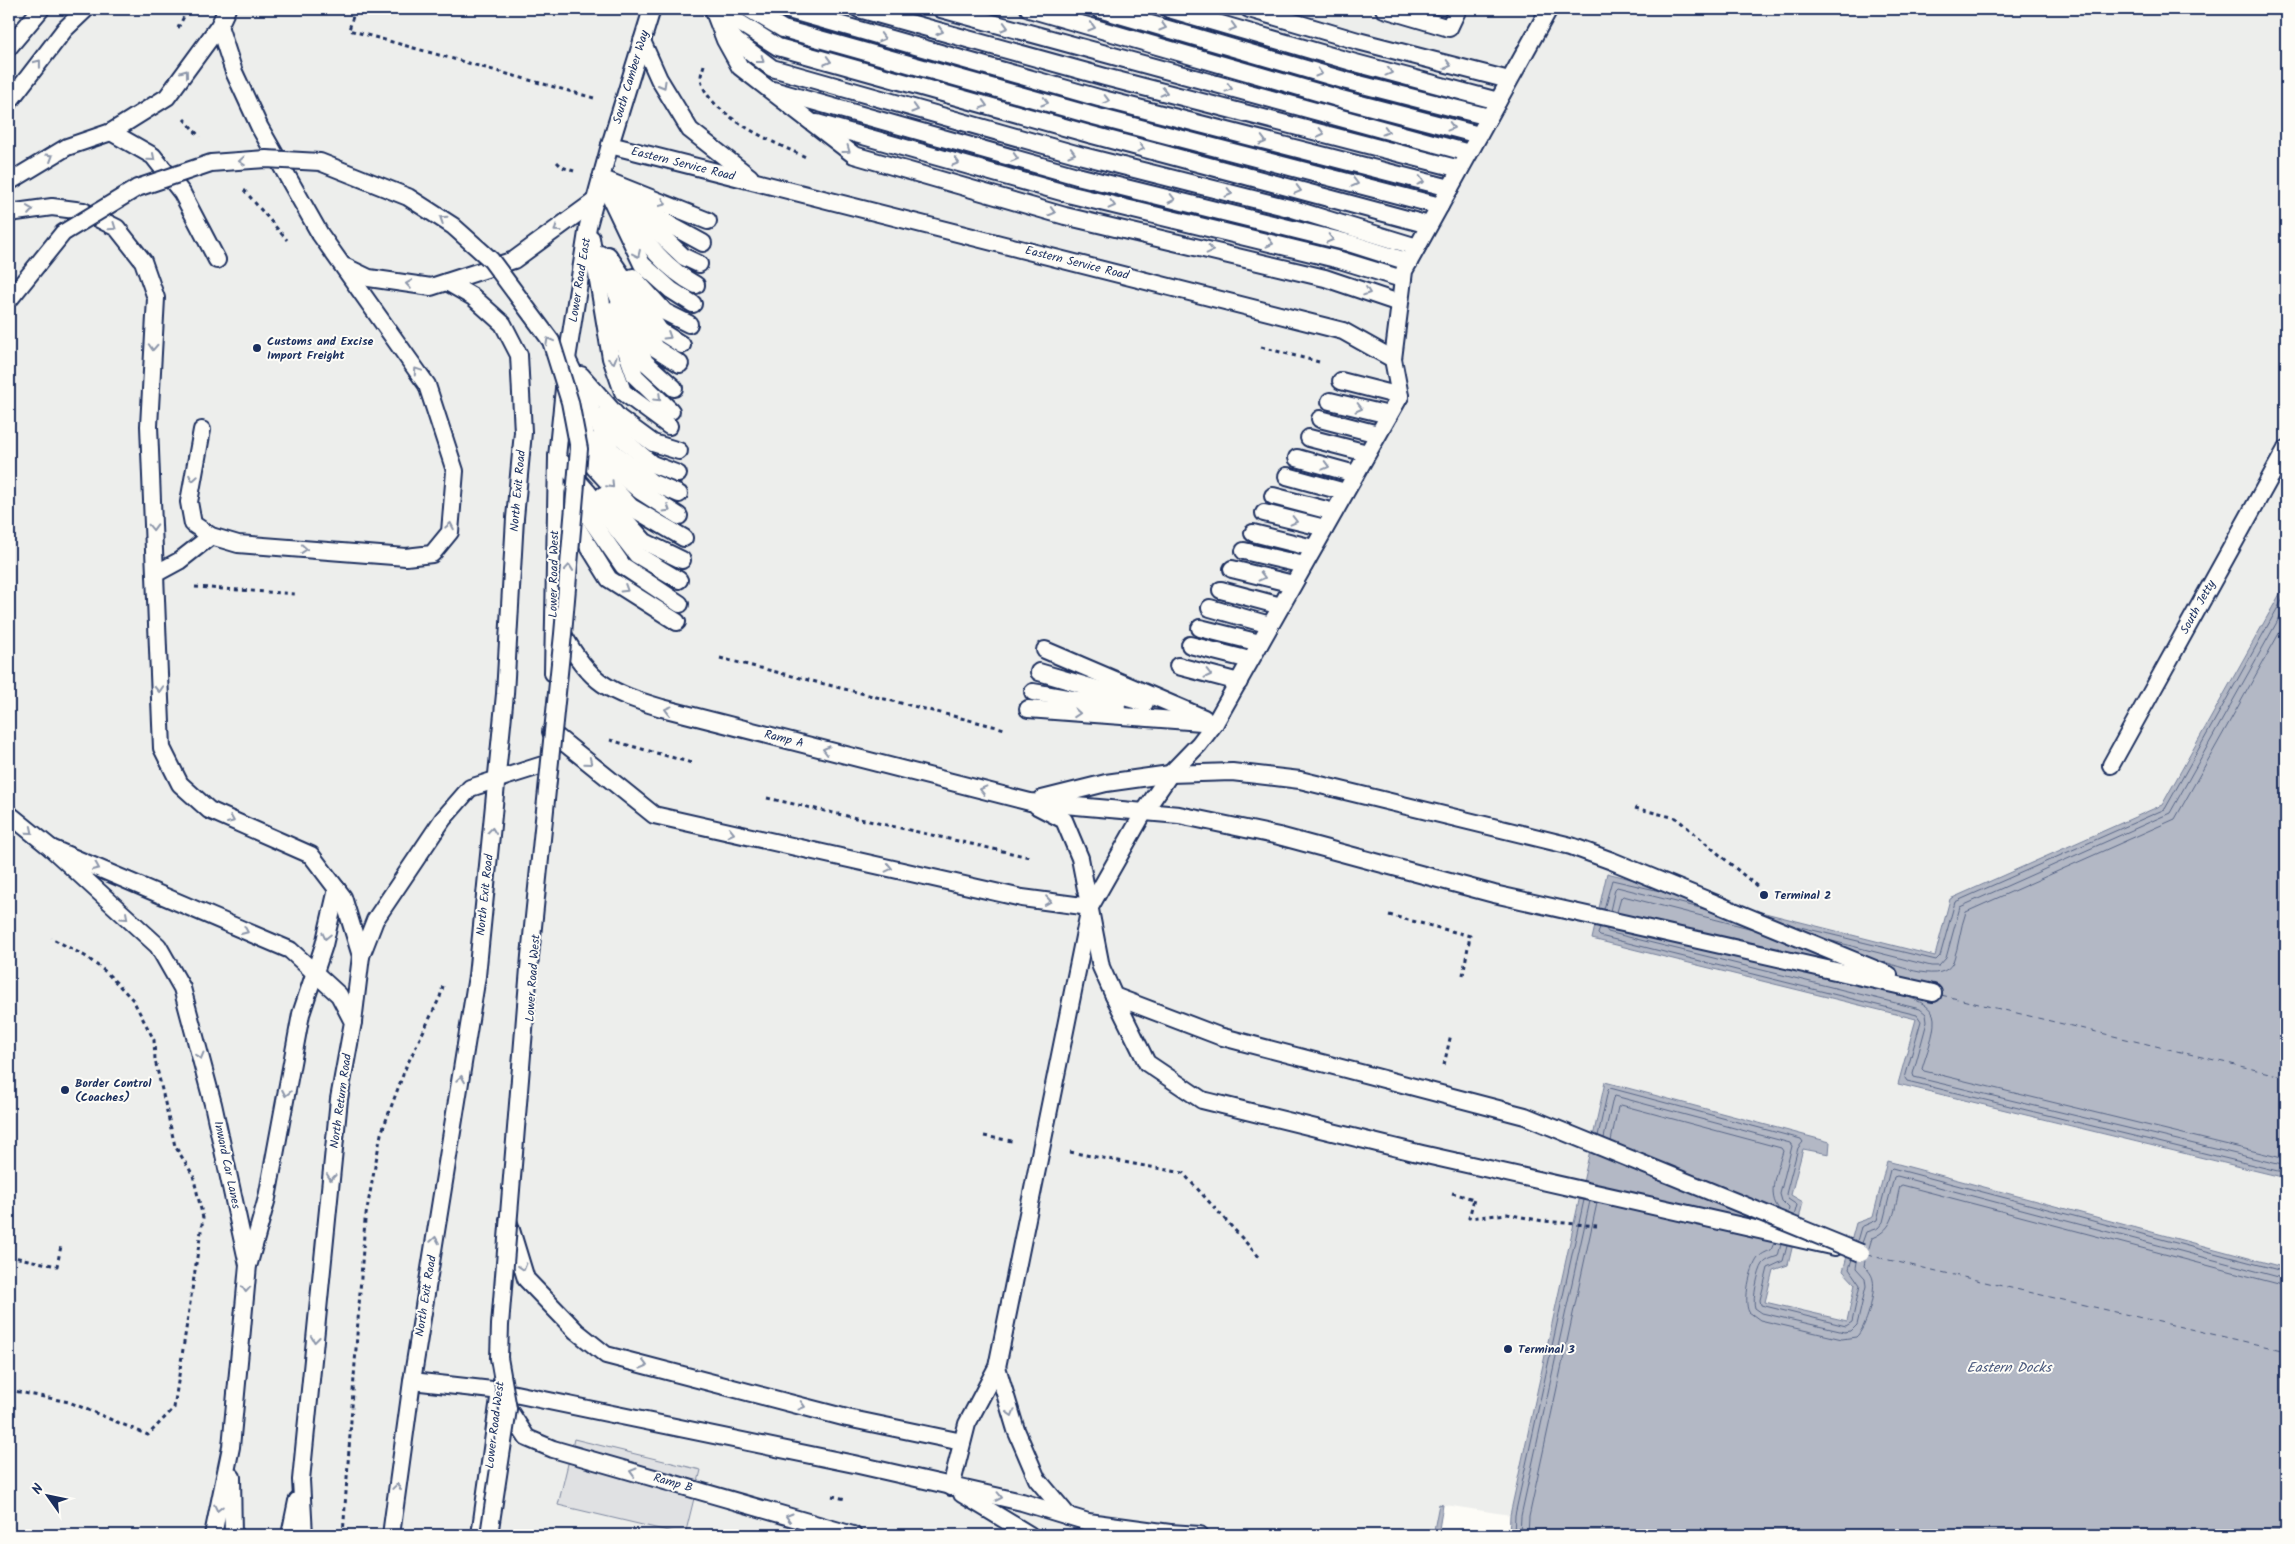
<svg xmlns="http://www.w3.org/2000/svg" width="2295" height="1544" font-family="Kalam,sans-serif">
<rect width="100%" height="100%" fill="#fdfcf7"/>
<filter id="ink" filterUnits="userSpaceOnUse"><feTurbulence type="fractalNoise" baseFrequency=".02" numOctaves="2"/><feDisplacementMap in="SourceGraphic" scale="10" xChannelSelector="R" yChannelSelector="G"/><feConvolveMatrix kernelMatrix="1 2 1 2 8 2 1 2 1" color-interpolation-filters="sRGB"/></filter>
<g filter="url(#ink)">
<path fill="#edeeec" d="M9,9H2286V583L2162,805L1974,888L1935,956L1607,873L1592,939L1916,1019L1899,1085L2286,1178V1268L1887,1161L1847,1321L1764,1302L1803,1148L1605,1082L1510,1515L1439,1504L1433,1535H9Z"/>
<path fill="#e0e1e3" stroke="#7e88a0" d="M574,1439L701,1470L685,1535L558,1505Z"/>
<g fill="#b3b8c5" stroke="#76819c">
<path d="M2286,583V1178L1898,1084L1916,1019L1592,939L1607,873L1935,956L1950,899L2162,805Z"/>
<path d="M1605,1082L1830,1142L1829,1154L1803,1149L1791,1195L1803,1202L1788,1265L1773,1270L1765,1302L1847,1321L1855,1284L1843,1271L1856,1223L1873,1217L1887,1161L2286,1268V1535H1509L1510,1515Z"/>
<path d="M1439,1504L1443,1505L1438,1535H1433Z"/>
</g>
<g fill="none" stroke-linecap="round" stroke-linejoin="round">
<g stroke="#586687" stroke-width="1">
<path d="M1604,909L1612,880L1664,892"/>
<path d="M1610,911L1615,889L1617,887L1704,909"/>
<path d="M1617,912L1621,898L1623,896L1753,929"/>
<path d="M1792,925L1936,960L1940,956L1955,902L2165,809L2286,593"/>
<path d="M1600,927L1598,934L1600,936L1917,1015L1921,1021L1905,1078L1907,1081L2286,1173"/>
<path d="M1606,929L1608,932L1920,1009L1926,1014L1927,1022L1913,1074L1914,1077L2286,1166"/>
<path d="M1832,941L1931,966H1939L1946,958L1960,907L2170,813L2286,606"/>
<path d="M1881,961C1899,966 1943,985 1953,962C1959,946 1960,928 1966,912L2175,819L2286,621"/>
<path d="M1860,986C1879,991 1933,996 1934,1019C1935,1034 1926,1054 1922,1069L1924,1071L2286,1159"/>
<path d="M1598,1136L1608,1090L1610,1088L1801,1139L1803,1142L1798,1148L1786,1194L1788,1199L1797,1205L1794,1216"/>
<path d="M1604,1138L1613,1098L1615,1096L1790,1143L1792,1146L1780,1194L1782,1201L1789,1208L1788,1213"/>
<path d="M1611,1141L1618,1107L1621,1105L1781,1148L1783,1151C1778,1169 1765,1195 1780,1210"/>
<path d="M1857,1241L1861,1227L1877,1220L1890,1170L1892,1168L2286,1272"/>
<path d="M1774,1243L1771,1250C1766,1252 1761,1254 1758,1258C1750,1268 1743,1301 1749,1312L1760,1320L1842,1339L1856,1337C1866,1329 1876,1292 1873,1280C1872,1274 1868,1270 1864,1266L1865,1261"/>
<path d="M1862,1243L1866,1232L1878,1228L1883,1222L1894,1177L1897,1176L2286,1279"/>
<path d="M1781,1244L1778,1256C1773,1258 1767,1259 1763,1264C1758,1271 1752,1300 1755,1308L1762,1313L1844,1332L1851,1331L1857,1325L1866,1286L1865,1278L1856,1268L1857,1262"/>
<path d="M1787,1246L1783,1261L1768,1268L1760,1300L1761,1305L1846,1326L1852,1322L1860,1285L1849,1269L1852,1259"/>
<path d="M1869,1248L1872,1238C1896,1228 1894,1209 1900,1186L1902,1185L2286,1286"/>
<path d="M1514,1535L1515,1515L1584,1200"/>
<path d="M1520,1535L1521,1516L1590,1201"/>
<path d="M1528,1535L1529,1517L1597,1203"/>
</g>
<g stroke="#49587d" stroke-width="1" stroke-dasharray="6 5" stroke-linecap="butt">
<path d="M1941,995L2286,1077"/>
<path d="M1867,1255L2286,1351"/>
</g>
<g stroke="#1b2f5e" stroke-width="20">
<g id="lane">
<path d="M713,9L725,40L740,67L854,155L1065,216L1325,278L1399,303"/>
<path d="M724,9L735,20L778,47L1089,134L1429,225"/>
<path d="M749,9L783,29L841,45L1094,116L1440,206"/>
<path d="M785,9L1099,98L1450,188"/>
<path d="M859,9L1105,77L1460,169"/>
<path d="M941,9L1469,153"/>
<path d="M1029,9L1341,99L1479,135"/>
<path d="M1099,9L1347,81L1489,117"/>
<path d="M1169,9L1352,62L1498,101"/>
<path d="M1249,9L1358,41L1509,80"/>
<path d="M1384,9L1449,28L1458,9"/>
<path d="M725,27L736,41L772,68L1083,156L1293,209L1417,247"/>
<path d="M642,41L659,79L690,130L750,177"/>
<path d="M9,47L41,9"/>
<path d="M773,90L1077,176L1349,243L1409,262"/>
<path d="M9,102L65,29L86,9"/>
<path d="M817,123L1072,195L1340,260L1402,279"/>
<path d="M111,132L153,156L182,193L217,260"/>
<path d="M610,145L1343,331L1393,359"/>
<path d="M601,178L642,264L671,290L693,304"/>
<path d="M608,181L708,221"/>
<path d="M9,182L67,147L111,132L167,97L219,26L227,9"/>
<path d="M610,187L684,257L699,264"/>
<path d="M636,202L670,225L703,243"/>
<path d="M9,213L52,207L83,211L117,228L143,261L156,298L149,426L162,748L180,784L209,810L311,855L343,897L361,956L353,1022"/>
<path d="M627,215C646,243 666,269 696,285"/>
<path d="M591,238L611,358L623,392L669,426"/>
<path d="M600,254L645,362L674,388"/>
<path d="M608,255L660,331L682,345"/>
<path d="M346,267L369,278L431,287L514,260L596,200"/>
<path d="M633,277L665,312L689,324"/>
<path d="M628,298L655,348L680,364"/>
<path d="M612,310L635,376L671,411"/>
<path d="M567,359L611,450L651,482L679,494"/>
<path d="M581,375L619,418L653,443L679,451"/>
<path d="M1341,381L1400,396"/>
<path d="M575,392L594,467L631,507L684,538"/>
<path d="M1330,401L1389,415"/>
<path d="M604,415L618,435L652,464L678,474"/>
<path d="M1320,419L1378,434"/>
<path d="M202,430L189,502L193,524L211,536L238,544L406,557L432,554L450,532L455,471L427,385L320,234L260,128L234,72L219,26"/>
<path d="M1309,438L1367,453"/>
<path d="M596,441L601,458L640,491L679,516"/>
<path d="M557,457L587,491L637,555L679,580"/>
<path d="M1297,458L1355,474"/>
<path d="M1287,476L1345,492"/>
<path d="M572,488L577,500L623,566L680,604"/>
<path d="M603,495L645,542L682,560"/>
<path d="M1273,496L1334,512"/>
<path d="M568,513L609,579L677,622"/>
<path d="M1264,513L1325,528"/>
<path d="M1253,533L1313,548"/>
<path d="M1244,551L1304,565"/>
<path d="M1232,569L1293,584"/>
<path d="M155,574L179,561L211,536"/>
<path d="M1221,590L1281,606"/>
<path d="M1210,608L1270,625"/>
<path d="M1200,628L1260,643"/>
<path d="M563,634C590,684 609,692 662,708L1030,802L1179,815L1279,836L1494,894L1933,993"/>
<path d="M1190,645L1250,660"/>
<path d="M1045,650L1204,718"/>
<path d="M1178,666L1239,682"/>
<path d="M1039,672L1145,703"/>
<path d="M553,673L557,457L567,359L588,226L610,145L652,9"/>
<path d="M1033,692L1117,707"/>
<path d="M1028,709L1215,723"/>
<path d="M551,732L654,815L1022,898L1090,907"/>
<path d="M2111,765L2286,449"/>
<path d="M1042,799L1106,783L1170,774L1232,772L1300,780L1571,846L1612,861L1889,975"/>
<path d="M1037,806L1064,820L1080,858L1101,967L1114,996L1219,1036"/>
<path d="M9,814L51,848L158,946L182,988L213,1104L248,1265L231,1447L213,1535"/>
<path d="M51,848L290,950L339,995L353,1022L339,1099L301,1480L304,1535"/>
<path d="M361,956L375,920L443,819L470,788L549,763"/>
<path d="M1114,996L1147,1063L1202,1100L1422,1154L1835,1247"/>
<path d="M508,1220L526,1279L576,1331L606,1355L847,1418L962,1442"/>
<path d="M249,1263L267,1198L301,1014L324,945L337,889"/>
<path d="M997,1367L1016,1430L1037,1479L1068,1516"/>
<path d="M412,1381L501,1391L854,1464L1022,1502L1088,1522L1170,1533"/>
<path d="M508,1409L527,1438L553,1449L853,1535"/>
<path d="M232,1477L233,1535"/>
<path d="M951,1487L967,1424L997,1367L1090,907L1144,812L1170,774L1199,744L1215,723L1400,396L1393,359L1404,271L1549,9"/>
<path d="M962,1494L1030,1535"/>
<path d="M290,1535L297,1501"/>
<path d="M391,1535L412,1381L477,976L505,694L515,518L523,432L519,355L503,324L473,297L447,282"/>
<path d="M480,1535L501,1384"/>
<path d="M1162,1535L1170,1533L1200,1535"/>
</g>
</g>
<g stroke="#1b2f5e" stroke-width="3" stroke-dasharray="4 4" stroke-linecap="butt">
<path d="M355,9L349,30L594,98"/>
<path d="M178,28L188,9"/>
<path d="M704,65C703,69 701,73 701,77C702,112 778,145 806,157"/>
<path d="M184,119L200,137"/>
<path d="M557,162L562,167L574,171"/>
<path d="M244,190L287,240"/>
<path d="M1261,347L1319,362"/>
<path d="M195,587L296,594"/>
<path d="M720,658L1005,729"/>
<path d="M610,740L692,763"/>
<path d="M767,798L1029,857"/>
<path d="M1635,808L1676,818L1759,888"/>
<path d="M1389,915L1470,936L1463,975"/>
<path d="M1444,1065L1451,1034"/>
<path d="M984,1136L1012,1141"/>
<path d="M1070,1152L1183,1173L1260,1258"/>
<path d="M1452,1193L1474,1199L1469,1218L1507,1214L1543,1221L1597,1226"/>
<path d="M9,1256L57,1266L61,1246"/>
<path d="M9,1390L69,1402L148,1435L174,1408L203,1218L193,1175L175,1146L155,1060L154,1040L133,1000L106,972L85,956L51,938"/>
<path d="M832,1496L846,1499"/>
<path d="M540,1534L546,1535"/>
<path d="M343,1535L365,1220L381,1134L406,1067L440,997L443,986"/>
</g>
<use href="#lane" stroke="#fdfcf7" stroke-width="16"/>
<g stroke="#1b2f5e" stroke-width="20" stroke-linecap="butt">
<g id="lane-bridge">
<path d="M9,300L63,233L137,188L211,163L266,159L320,162L408,197L453,226L491,260L551,341L570,402L579,449L563,634L530,956L500,1325L499,1358L508,1409L489,1535"/>
<path d="M1219,1036L1525,1116L1861,1253"/>
</g>
</g>
<use href="#lane-bridge" stroke="#fdfcf7" stroke-width="16"/>
</g>
<defs><path id="oneway-chevron" d="M-2-3.5L2.5 0L-2 3.5" fill="none" stroke-width="1.6" stroke-linecap="round" stroke-linejoin="round" transform="scale(1.25)"/></defs>
<g stroke="#8c96aa">
<use href="#oneway-chevron" transform="translate(1005 27) rotate(16)"/>
<use href="#oneway-chevron" transform="translate(1092 27) rotate(16)"/>
<use href="#oneway-chevron" transform="translate(1163 27) rotate(16)"/>
<use href="#oneway-chevron" transform="translate(1233 27) rotate(16)"/>
<use href="#oneway-chevron" transform="translate(940 31) rotate(16)"/>
<use href="#oneway-chevron" transform="translate(882 38) rotate(16)"/>
<use href="#oneway-chevron" transform="translate(761 60) rotate(37)"/>
<use href="#oneway-chevron" transform="translate(828 61) rotate(16)"/>
<use href="#oneway-chevron" transform="translate(38 63) rotate(-52)"/>
<use href="#oneway-chevron" transform="translate(1448 65) rotate(15)"/>
<use href="#oneway-chevron" transform="translate(1389 72) rotate(15)"/>
<use href="#oneway-chevron" transform="translate(185 73) rotate(-54)"/>
<use href="#oneway-chevron" transform="translate(1319 73) rotate(16)"/>
<use href="#oneway-chevron" transform="translate(663 85) rotate(60)"/>
<use href="#oneway-chevron" transform="translate(1229 88) rotate(15)"/>
<use href="#oneway-chevron" transform="translate(1164 92) rotate(14)"/>
<use href="#oneway-chevron" transform="translate(1106 100) rotate(15)"/>
<use href="#oneway-chevron" transform="translate(1045 102) rotate(16)"/>
<use href="#oneway-chevron" transform="translate(984 105) rotate(16)"/>
<use href="#oneway-chevron" transform="translate(915 109) rotate(16)"/>
<use href="#oneway-chevron" transform="translate(1451 127) rotate(15)"/>
<use href="#oneway-chevron" transform="translate(1386 131) rotate(15)"/>
<use href="#oneway-chevron" transform="translate(1321 133) rotate(14)"/>
<use href="#oneway-chevron" transform="translate(1263 141) rotate(15)"/>
<use href="#oneway-chevron" transform="translate(1141 148) rotate(15)"/>
<use href="#oneway-chevron" transform="translate(847 150) rotate(36)"/>
<use href="#oneway-chevron" transform="translate(1072 153) rotate(16)"/>
<use href="#oneway-chevron" transform="translate(50 157) rotate(-31)"/>
<use href="#oneway-chevron" transform="translate(152 158) rotate(41)"/>
<use href="#oneway-chevron" transform="translate(1015 158) rotate(16)"/>
<use href="#oneway-chevron" transform="translate(242 161) rotate(176)"/>
<use href="#oneway-chevron" transform="translate(956 162) rotate(16)"/>
<use href="#oneway-chevron" transform="translate(1421 181) rotate(15)"/>
<use href="#oneway-chevron" transform="translate(1355 183) rotate(14)"/>
<use href="#oneway-chevron" transform="translate(1298 190) rotate(15)"/>
<use href="#oneway-chevron" transform="translate(1229 193) rotate(14)"/>
<use href="#oneway-chevron" transform="translate(1172 199) rotate(14)"/>
<use href="#oneway-chevron" transform="translate(663 203) rotate(22)"/>
<use href="#oneway-chevron" transform="translate(1112 205) rotate(14)"/>
<use href="#oneway-chevron" transform="translate(30 210) rotate(-8)"/>
<use href="#oneway-chevron" transform="translate(1052 212) rotate(16)"/>
<use href="#oneway-chevron" transform="translate(443 219) rotate(-147)"/>
<use href="#oneway-chevron" transform="translate(113 227) rotate(35)"/>
<use href="#oneway-chevron" transform="translate(557 229) rotate(144)"/>
<use href="#oneway-chevron" transform="translate(1330 239) rotate(14)"/>
<use href="#oneway-chevron" transform="translate(1270 243) rotate(14)"/>
<use href="#oneway-chevron" transform="translate(1210 250) rotate(13)"/>
<use href="#oneway-chevron" transform="translate(637 254) rotate(65)"/>
<use href="#oneway-chevron" transform="translate(409 284) rotate(-171)"/>
<use href="#oneway-chevron" transform="translate(1367 292) rotate(19)"/>
<use href="#oneway-chevron" transform="translate(668 336) rotate(32)"/>
<use href="#oneway-chevron" transform="translate(549 341) rotate(-118)"/>
<use href="#oneway-chevron" transform="translate(153 347) rotate(93)"/>
<use href="#oneway-chevron" transform="translate(613 360) rotate(74)"/>
<use href="#oneway-chevron" transform="translate(417 371) rotate(-124)"/>
<use href="#oneway-chevron" transform="translate(658 398) rotate(44)"/>
<use href="#oneway-chevron" transform="translate(1359 408) rotate(14)"/>
<use href="#oneway-chevron" transform="translate(1326 466) rotate(15)"/>
<use href="#oneway-chevron" transform="translate(193 478) rotate(100)"/>
<use href="#oneway-chevron" transform="translate(611 485) rotate(47)"/>
<use href="#oneway-chevron" transform="translate(667 509) rotate(32)"/>
<use href="#oneway-chevron" transform="translate(1294 521) rotate(14)"/>
<use href="#oneway-chevron" transform="translate(450 526) rotate(-79)"/>
<use href="#oneway-chevron" transform="translate(153 527) rotate(88)"/>
<use href="#oneway-chevron" transform="translate(304 549) rotate(4)"/>
<use href="#oneway-chevron" transform="translate(569 568) rotate(-85)"/>
<use href="#oneway-chevron" transform="translate(1262 577) rotate(14)"/>
<use href="#oneway-chevron" transform="translate(625 589) rotate(32)"/>
<use href="#oneway-chevron" transform="translate(1208 674) rotate(14)"/>
<use href="#oneway-chevron" transform="translate(159 689) rotate(87)"/>
<use href="#oneway-chevron" transform="translate(668 710) rotate(-165)"/>
<use href="#oneway-chevron" transform="translate(1077 713) rotate(4)"/>
<use href="#oneway-chevron" transform="translate(826 750) rotate(-166)"/>
<use href="#oneway-chevron" transform="translate(589 762) rotate(39)"/>
<use href="#oneway-chevron" transform="translate(983 790) rotate(-166)"/>
<use href="#oneway-chevron" transform="translate(231 820) rotate(23)"/>
<use href="#oneway-chevron" transform="translate(30 831) rotate(39)"/>
<use href="#oneway-chevron" transform="translate(492 831) rotate(-84)"/>
<use href="#oneway-chevron" transform="translate(731 833) rotate(13)"/>
<use href="#oneway-chevron" transform="translate(96 867) rotate(23)"/>
<use href="#oneway-chevron" transform="translate(889 868) rotate(13)"/>
<use href="#oneway-chevron" transform="translate(1048 901) rotate(8)"/>
<use href="#oneway-chevron" transform="translate(125 917) rotate(42)"/>
<use href="#oneway-chevron" transform="translate(245 931) rotate(23)"/>
<use href="#oneway-chevron" transform="translate(326 936) rotate(103)"/>
<use href="#oneway-chevron" transform="translate(200 1056) rotate(75)"/>
<use href="#oneway-chevron" transform="translate(461 1079) rotate(-81)"/>
<use href="#oneway-chevron" transform="translate(286 1093) rotate(101)"/>
<use href="#oneway-chevron" transform="translate(331 1177) rotate(96)"/>
<use href="#oneway-chevron" transform="translate(435 1240) rotate(-81)"/>
<use href="#oneway-chevron" transform="translate(523 1267) rotate(73)"/>
<use href="#oneway-chevron" transform="translate(246 1289) rotate(94)"/>
<use href="#oneway-chevron" transform="translate(315 1339) rotate(96)"/>
<use href="#oneway-chevron" transform="translate(644 1365) rotate(15)"/>
<use href="#oneway-chevron" transform="translate(802 1406) rotate(15)"/>
<use href="#oneway-chevron" transform="translate(1011 1413) rotate(73)"/>
<use href="#oneway-chevron" transform="translate(633 1472) rotate(-164)"/>
<use href="#oneway-chevron" transform="translate(397 1487) rotate(-82)"/>
<use href="#oneway-chevron" transform="translate(999 1497) rotate(12)"/>
<use href="#oneway-chevron" transform="translate(218 1508) rotate(102)"/>
<use href="#oneway-chevron" transform="translate(789 1517) rotate(-164)"/>
</g>
</g>
<g fill="#1b2f5e" stroke="#fdfcf7" stroke-width="2">
<circle cx="257" cy="348" r="5"/>
<circle cx="1764" cy="895" r="5"/>
<circle cx="65" cy="1090" r="5"/>
<circle cx="1508" cy="1349" r="5"/>
</g>
<g text-anchor="middle" dominant-baseline="central" stroke-width="4" stroke-linejoin="round" paint-order="stroke">
<g font-size="12" fill="#1b2f5e" stroke="#fdfcf7">
<text transform="translate(631 77) rotate(-73)">South Camber Way</text>
<text transform="translate(683 164) rotate(14)">Eastern Service Road</text>
<text transform="translate(1077 263) rotate(14)">Eastern Service Road</text>
<text transform="translate(580 280) rotate(-81)">Lower Road East</text>
<text transform="translate(518 491) rotate(-85)">North Exit Road</text>
<text transform="translate(554 574) rotate(-89)">Lower Road West</text>
<text transform="translate(2198 607) rotate(-61)">South Jetty</text>
<text transform="translate(784 739) rotate(14)">Ramp A</text>
<text transform="translate(485 895) rotate(-84)">North Exit Road</text>
<text transform="translate(533 978) rotate(-86)">Lower Road West</text>
<text transform="translate(341 1101) rotate(-82)">North Return Road</text>
<text transform="translate(227 1165) rotate(78)">Inward Car Lanes</text>
<text transform="translate(426 1296) rotate(-81)">North Exit Road</text>
<text transform="translate(495 1425) rotate(-83)">Lower Road West</text>
<text transform="translate(673 1483) rotate(16)">Ramp B</text>
</g>
<g font-size="12" font-weight="bold" fill="#1b2f5e" stroke="#fdfcf7" text-anchor="start">
<text x="267" y="341">Customs and Excise<tspan x="267" dy="14">Import Freight</tspan></text>
<text x="1774" y="895">Terminal 2</text>
<text x="75" y="1083">Border Control<tspan x="75" dy="14">(Coaches)</tspan></text>
<text x="1518" y="1349">Terminal 3</text>
</g>
<g font-size="14" font-style="italic" fill="#49587d" stroke="#fdfcf7">
<text x="2009" y="1368">Eastern Docks</text>
</g>
</g>
<rect width="2295" height="1544" fill="none" stroke="#fdfcf7" stroke-width="30"/>
<rect x="15" y="15" width="2265" height="1514" fill="none" stroke="#1b2f5e" stroke-width="2" filter="url(#ink)"/>
<g transform="translate(48 1496) rotate(303)" stroke="#fdfcf7" stroke-width="4" paint-order="stroke">
<path d="M0-4L9 19L0 12L-9 19Z" fill="#1b2f5e"/>
<text y="-8" font-size="14" font-weight="bold" text-anchor="middle" fill="#1b2f5e">N</text>
</g>
</svg>
